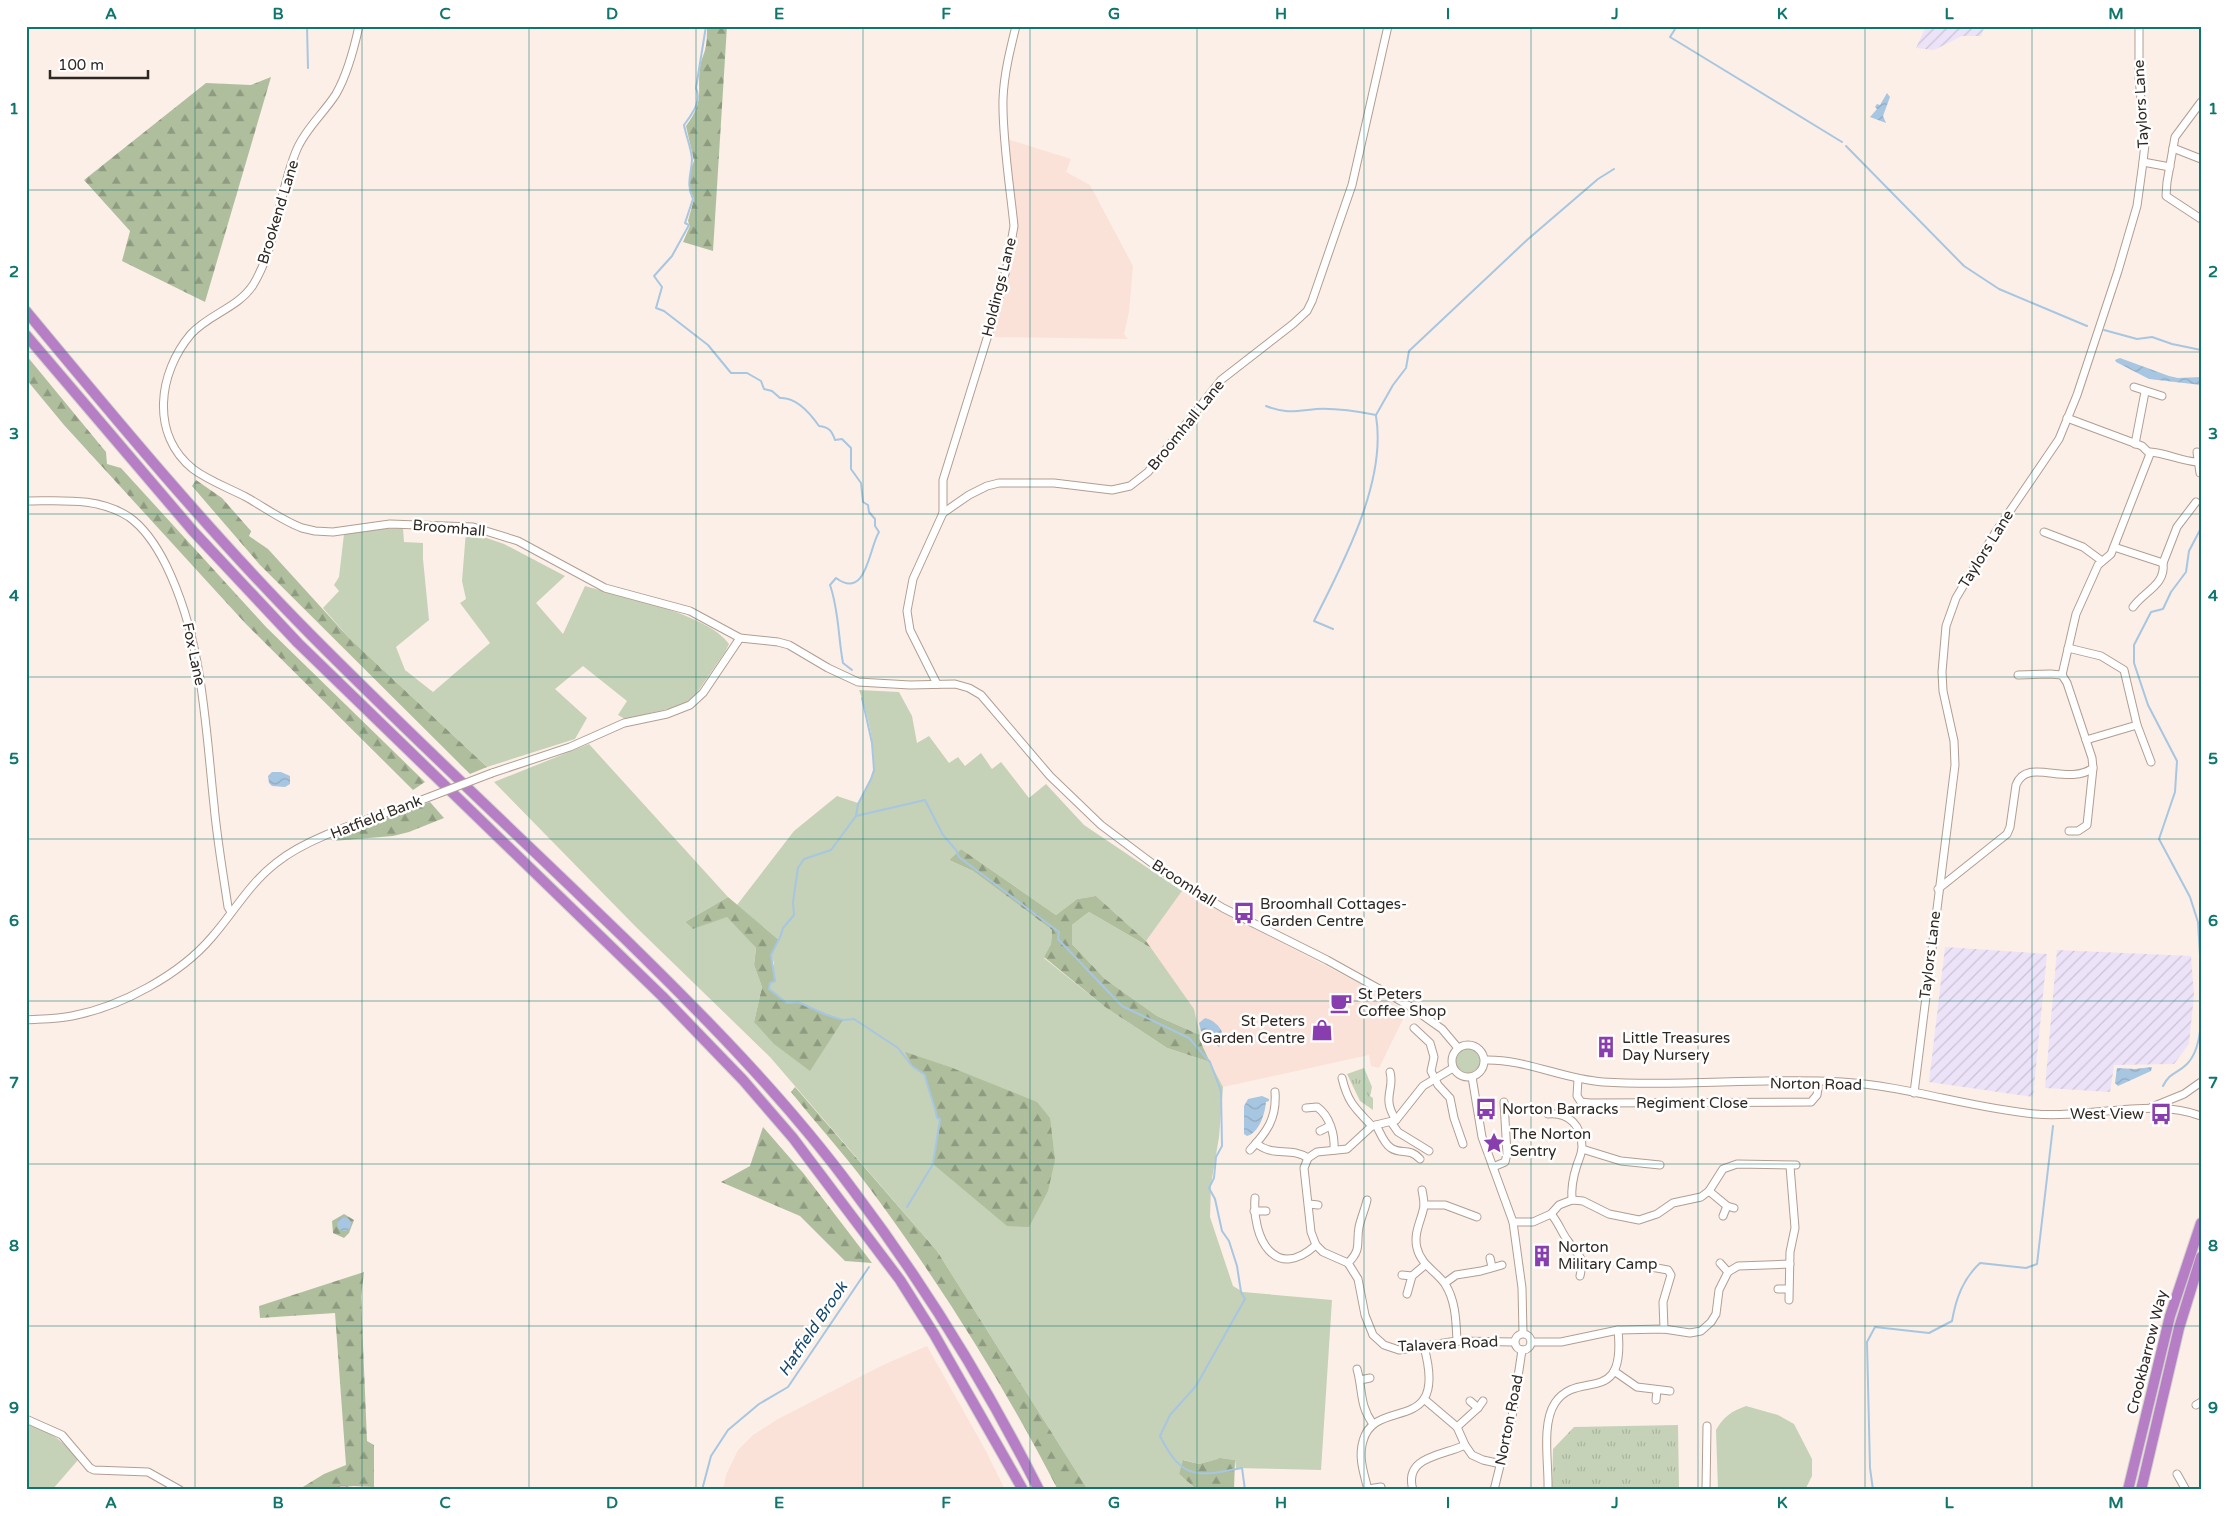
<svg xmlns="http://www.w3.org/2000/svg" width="2227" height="1516" font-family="'Varela Round',sans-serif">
<defs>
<pattern id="industrial-furrows" width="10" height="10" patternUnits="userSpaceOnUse" patternTransform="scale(1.25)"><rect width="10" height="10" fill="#ece3f8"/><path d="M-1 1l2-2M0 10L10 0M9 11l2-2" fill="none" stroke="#cbc3d4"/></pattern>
<pattern id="forest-firs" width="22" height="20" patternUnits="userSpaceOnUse" patternTransform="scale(1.25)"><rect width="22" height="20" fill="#afbf9d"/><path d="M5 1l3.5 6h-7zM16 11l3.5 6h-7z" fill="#8f9b80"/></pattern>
<pattern id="park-tufts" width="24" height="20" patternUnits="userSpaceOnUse" patternTransform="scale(1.25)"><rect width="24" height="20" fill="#c5d2b7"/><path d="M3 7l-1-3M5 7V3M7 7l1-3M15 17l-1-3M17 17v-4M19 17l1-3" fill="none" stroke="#aab49d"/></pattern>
<pattern id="water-waves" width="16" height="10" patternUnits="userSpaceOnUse" patternTransform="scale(1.25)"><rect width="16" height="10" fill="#a7c6e1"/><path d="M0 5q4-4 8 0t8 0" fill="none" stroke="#90aac1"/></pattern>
</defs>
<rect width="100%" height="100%" fill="#fcefe7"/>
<g fill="#fae2d8">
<path d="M1007,139L1071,159L1066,172L1090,185L1133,266L1129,312L1124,334L1128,339L992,337L1012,265L1018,231Z"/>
<path d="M1182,891L1359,983L1407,1011L1379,1068L1371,1066L1369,1055L1223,1087L1202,1045L1194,1009L1146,941Z"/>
<path d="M927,1346L986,1451L1005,1490H723L726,1475L738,1450L753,1435L778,1419L883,1365Z"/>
</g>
<g fill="url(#industrial-furrows)">
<path d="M1926,26H1985L1981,36H1962L1934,50L1916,48Z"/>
<path d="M1945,947L2047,954L2033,1097L1929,1082Z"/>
<path d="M2057,950L2191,956L2194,995L2189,1044L2174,1064L2114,1065L2110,1092L2045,1088Z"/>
</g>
<g fill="#c5d2b7">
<path d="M403,528L404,542L423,543V559L429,620L396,647L405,670L433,692L490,643L460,603L466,599L462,581L466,531L504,544L565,576L536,603L563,634L585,586C620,596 709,614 729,644L725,652L694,697L680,706L625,719L618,715L627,701L583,666L555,689L587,718L575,739L487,767L349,638L323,608L339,591L334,585L339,577L344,534L379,529Z"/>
<path d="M859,690L899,692L912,716L917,743L929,736L949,763L958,757L965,766L981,753L992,769L1001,762L1029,798L1046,784L1084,825L1182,891L1146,941L1096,896L1077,899L1056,915L961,849L949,860L973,871L1052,930L1051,944L1044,958L1105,1007L1167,1048L1210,1062L1223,1087L1219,1137L1211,1185L1210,1217L1233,1286L1243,1292L1332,1300L1321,1470L1236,1468L1235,1460L1221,1458L1199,1464L1184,1460L1179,1474L1197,1490H1088L937,1251L770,1057L636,927L494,782L589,744L728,897L685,922L693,929L727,916L756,948L754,965L762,987L754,1022L843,1020L798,1002L787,1003L769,989L774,963L771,955L779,940L737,905L794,831L837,796L858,803C862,796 868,787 871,779C879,758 867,710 859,690Z"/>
<path d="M1089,912L1151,948L1194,1009L1200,1035L1157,1016L1105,979L1072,944V925Z"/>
<circle cx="1468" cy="1061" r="12"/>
<path d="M1746,1406L1778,1415L1794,1424L1812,1459V1476L1805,1490H1718L1716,1430C1723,1417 1732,1411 1746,1406Z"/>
<path d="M26,1422C50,1432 62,1439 78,1460L52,1490H26Z"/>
</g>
<g fill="url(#forest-firs)">
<path d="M707,26H727L713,251L683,242L690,226L688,221L694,199L690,189V170L694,161L686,126C707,98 695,91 701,62C702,58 704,54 705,50C707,43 707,34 707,26Z"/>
<path d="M271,77L205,302L122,261L130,231L84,180L206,83L251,85Z"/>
<path d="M26,355L106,452L107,464L121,468L266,627L425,782L413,790L245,623L64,425L26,379Z"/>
<path d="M196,480L222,498L251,531L249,536L268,549L349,638L487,767L470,774L260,565L192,486Z"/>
<path d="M430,802L444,818L409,832L393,836L333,841L331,837Z"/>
<path d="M961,849L1056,915L1077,899L1096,896L1146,941L1151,948L1089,912L1072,925V944L1105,979L1157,1016L1200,1035L1202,1045L1210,1062L1167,1048L1105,1007L1044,957L1051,944L1052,930L973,871L949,860Z"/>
<path d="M728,897L779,940L771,955L775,981L770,983L769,989L787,1003L798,1002L843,1020L810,1071L774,1044L754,1022L762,987L754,965L756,948L727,917L693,929L685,922Z"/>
<path d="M905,1052L950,1067L1037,1102L1050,1118L1055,1160L1048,1191L1029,1227L1007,1226L933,1164L940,1120L937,1118C934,1102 928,1090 925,1075L912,1066Z"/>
<path d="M795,1087L937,1251L1088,1490H1058C1006,1389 946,1293 879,1201C852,1163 820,1128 791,1092Z"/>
<path d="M763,1127L804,1174L872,1263L845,1261L800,1216L721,1182L750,1166Z"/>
<path d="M344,1214L354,1220L349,1233L344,1238L333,1233L332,1221Z"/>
<path d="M364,1272L361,1296L367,1441L374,1445V1487L354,1486L298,1490L324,1474L346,1465L335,1313L260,1318L259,1306Z"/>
<path d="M1221,1458L1235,1460L1234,1490H1197L1179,1474L1183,1460L1199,1464Z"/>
</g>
<g fill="url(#park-tufts)">
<path d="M1364,1068L1372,1087L1370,1096L1373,1098V1110L1360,1101L1347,1074Z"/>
<path d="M1678,1425L1679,1490H1552L1553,1449L1574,1427Z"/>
</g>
<g fill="url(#water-waves)">
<path d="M1887,93L1890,97L1883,116L1886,123L1870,117L1877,109L1875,107L1877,104L1880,105Z"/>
<path d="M2120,358L2169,376L2178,378L2201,377V385L2149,379L2116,362L2115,360Z"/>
<path d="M272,772H281L290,776V784L285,787L272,786L269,783L268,776Z"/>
<path d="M1205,1018C1217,1021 1230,1035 1219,1047L1201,1031L1199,1023Z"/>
<path d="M2152,1067L2151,1071L2118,1086L2115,1083L2117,1068L2135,1069Z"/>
<path d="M1262,1096L1269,1099V1101L1266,1102C1265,1114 1259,1133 1247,1136L1244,1134V1106L1248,1099Z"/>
<circle cx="344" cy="1224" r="7"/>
</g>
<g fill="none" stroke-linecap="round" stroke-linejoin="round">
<g stroke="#a7c6e1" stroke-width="2">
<path d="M307,26L308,68"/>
<path d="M706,26L696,88C702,102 692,114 684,125C686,136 692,150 692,160C691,175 686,185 693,199L685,223L689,225L672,256L654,276L662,287L656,308L664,311L708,345L731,373H747L761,381L764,389L772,391L780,398C796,397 810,413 819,426C829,427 832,431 835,440L842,439L851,448V469L861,483L863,502L868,505L869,512L875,519V526L879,532C869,547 867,601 836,578L830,585C839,611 838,636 843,663L852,670"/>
<path d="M1677,26L1670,37L1842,142"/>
<path d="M1846,146L1964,266L1999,289L2087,326"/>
<path d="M2104,330L2137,339L2152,337L2172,344L2201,350"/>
<path d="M1266,406C1286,414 1296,411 1316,409C1336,408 1356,411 1376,415L1393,385L1406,368L1409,351L1527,240L1598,179L1614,169"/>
<path d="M2201,528L2189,551L2186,572L2171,592L2163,609L2151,612L2134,645V663L2148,705L2177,761L2175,792L2159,839L2190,897L2198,922L2201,972"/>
<path d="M1333,629L1314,621C1343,563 1387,482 1376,416"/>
<path d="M862,698L872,743L874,770L871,779L858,804L856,816L831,850L804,859L798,868L793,902L794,915L783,928L781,935L771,955L775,981L770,983L769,989L787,1003L798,1002L827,1015L843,1020L854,1019L898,1048L912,1066L925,1075C928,1090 934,1102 937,1118L940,1119L933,1164L907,1207"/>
<path d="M856,816L925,800L943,835L956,850L959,857L1059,932L1058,939L1122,1006L1189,1038L1210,1062L1221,1091L1222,1146L1216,1157L1214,1178L1209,1188L1215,1199L1222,1231L1229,1241L1237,1266L1241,1292L1245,1299L1196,1386L1170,1415L1160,1436C1182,1480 1197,1477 1242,1468L1245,1490"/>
<path d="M2163,1086C2170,1072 2177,1074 2187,1064C2197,1054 2200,1036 2201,1022"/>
<path d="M702,1490L711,1456L728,1430L759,1404L788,1387L869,1267"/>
<path d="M1873,1490L1870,1468L1867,1342L1875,1327L1929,1333L1952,1321C1956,1298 1963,1279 1980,1263L2026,1268L2037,1264L2053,1126"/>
</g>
<g stroke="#b29e92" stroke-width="9">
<g id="minor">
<path d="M359,26C354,49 348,73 336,94C324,113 306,128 297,149C278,193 278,244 253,285C238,308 209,314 191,334C158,373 150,434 193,469C209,481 229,488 246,497C264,507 283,521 302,528L315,531L333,532L390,524L473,527L518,541L605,588L690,611L740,638L778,642L789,645L828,668L858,682L910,685L955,684L969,688L981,695L1050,776L1101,825L1165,873L1223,908L1327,960L1408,1005L1442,1029L1458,1048"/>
<path d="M2201,102L2175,137L2167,182L2166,196L2201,219"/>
<path d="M2173,148L2201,159"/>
<path d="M2143,162L2170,167"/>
<path d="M2134,387L2162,396"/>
<path d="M2135,444L2145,392"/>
<path d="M2150,452C2166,453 2181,461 2197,462"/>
<path d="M2197,452L2200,473"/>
<path d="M26,501C62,501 98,497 129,517C146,529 157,547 166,565C203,641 205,722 214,805C217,839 223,873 228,907L231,912"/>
<path d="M943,513V480L993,319L1007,266L1014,226C1010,186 1002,138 1003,99C1004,74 1010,50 1016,26"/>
<path d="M2044,532L2083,547L2102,561"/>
<path d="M2114,547L2163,563L2177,527L2196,502"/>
<path d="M2133,607C2144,591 2166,585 2163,563"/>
<path d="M2068,648L2101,656L2124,670L2137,725"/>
<path d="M2018,675L2050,674L2062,675"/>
<path d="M2062,675L2076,614L2098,565L2111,554L2150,454L2142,446L2067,418"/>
<path d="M937,684L910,630L907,611L913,579L943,513L969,495L987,486L999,483H1054L1112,490L1130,486L1148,472L1221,380L1293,324L1307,311L1312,301L1352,185L1388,26"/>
<path d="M2086,740L2137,725L2151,762"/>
<path d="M492,773L570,747L624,723L667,714L690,705L703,693L740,638"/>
<path d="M2069,831H2078L2087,825L2093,768"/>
<path d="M1938,889L2007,834L2010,827L2016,785C2027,756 2067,787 2093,768L2092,758L2067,683L2062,675"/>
<path d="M26,1020C41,1019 57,1019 72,1016C120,1007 180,975 212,937C234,912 249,884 276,863C312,834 375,818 419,801"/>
<path d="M1414,1028L1430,1043L1434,1057L1431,1071L1438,1085L1450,1098L1454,1118L1463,1144"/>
<circle cx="1468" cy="1061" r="16"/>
<path d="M1485,1060C1525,1059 1563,1079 1603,1082C1683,1087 1762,1077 1842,1082C1907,1086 1970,1108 2035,1114C2087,1119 2154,1097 2201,1116"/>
<path d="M1390,1072C1395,1090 1381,1097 1396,1120"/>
<path d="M1472,1077L1482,1137L1513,1222L1522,1288L1523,1333"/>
<path d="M1342,1078C1348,1103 1355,1108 1372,1126"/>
<path d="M1578,1079L1577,1096L1581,1102L1590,1103L1811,1102L1817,1095L1818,1088"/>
<path d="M1914,1093L1955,765L1954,741L1943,691L1942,672L1946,626L1956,598L1995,533L2059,439L2077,395L2118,271L2137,206L2143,162L2145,144L2139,77V26"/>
<path d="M2152,1107L2184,1094L2201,1082"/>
<path d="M1306,1108L1317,1107C1330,1116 1335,1135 1334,1150"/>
<path d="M1548,1114C1569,1112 1582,1126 1582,1147C1582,1153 1579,1159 1577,1165C1573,1177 1571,1188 1572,1200"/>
<path d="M1391,1122L1398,1132L1429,1151"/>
<path d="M1376,1125C1380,1132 1384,1144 1391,1148C1401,1155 1409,1147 1420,1159"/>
<path d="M1320,1131L1330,1126"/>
<path d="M1256,1143C1273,1158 1290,1146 1308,1158"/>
<path d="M1582,1149L1621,1161L1660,1165"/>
<path d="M1250,1150C1267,1132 1277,1118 1275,1092"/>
<path d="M1493,1167L1505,1162L1507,1154L1504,1102"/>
<path d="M1422,1190C1423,1195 1424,1201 1424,1206C1422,1219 1413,1233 1417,1248C1421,1265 1436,1271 1445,1284C1456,1301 1456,1322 1457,1341"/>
<path d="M1709,1191L1727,1206L1734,1208"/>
<path d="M1255,1198C1252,1238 1275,1282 1316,1245"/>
<path d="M1367,1200C1365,1209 1361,1218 1359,1227C1356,1244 1362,1249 1348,1263L1358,1279L1365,1315L1373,1335L1384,1345L1399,1350L1457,1341L1514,1342"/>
<path d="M1309,1204L1318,1205"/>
<path d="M1424,1205H1445L1477,1217"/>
<path d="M1254,1211H1266"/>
<path d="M1551,1214C1559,1223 1561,1232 1568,1241C1578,1257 1585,1254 1580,1276"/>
<path d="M1723,1216L1727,1206"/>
<path d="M1513,1222H1533L1551,1214L1559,1205L1572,1200L1583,1201L1609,1214L1639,1220L1657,1214L1673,1203L1701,1197L1709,1191L1723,1169L1737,1164L1796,1165"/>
<path d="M1490,1258L1492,1267"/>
<path d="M1348,1263L1323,1252L1316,1245L1311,1232L1304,1168L1308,1158L1317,1152L1347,1149L1372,1126L1396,1120L1423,1086L1453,1068"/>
<path d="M1720,1263L1728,1272"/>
<path d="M1583,1264L1591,1265"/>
<path d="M1634,1264L1668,1270L1671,1275L1663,1302L1664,1329"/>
<path d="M1402,1275L1412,1276"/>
<path d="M1445,1283L1456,1275L1481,1271L1502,1265"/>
<path d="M1778,1289H1788"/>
<path d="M1407,1294L1412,1276L1425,1265"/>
<path d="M1789,1300L1790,1252L1795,1228L1790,1166"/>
<circle cx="1523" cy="1342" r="8"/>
<path d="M1531,1342H1561L1618,1330L1664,1329L1690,1333L1701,1331L1711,1322L1716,1314L1719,1290L1728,1272L1738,1266L1790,1264"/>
<path d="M1357,1369C1363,1390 1359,1405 1373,1424"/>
<path d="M1614,1371L1637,1387L1670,1391"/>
<path d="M1360,1380L1370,1378"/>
<path d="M1424,1399L1457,1427L1465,1445L1472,1455L1483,1460L1501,1464"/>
<path d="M1656,1400L1657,1390"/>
<path d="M1470,1401L1478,1408"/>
<path d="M2196,1405L2201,1402"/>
<path d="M26,1419L62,1435L90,1468L94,1470L148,1472L180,1490"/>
<path d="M1457,1427L1478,1408L1483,1401"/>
<path d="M2177,1474L2186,1490"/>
<path d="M1368,1489L1381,1487"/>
<path d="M341,1490H345"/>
<path d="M1368,1490C1364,1473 1358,1458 1363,1441C1375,1395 1449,1438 1424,1347"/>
<path d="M1413,1490C1403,1456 1443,1456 1465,1445"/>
<path d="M1494,1490L1512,1417L1522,1350"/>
<path d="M1548,1490C1549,1465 1541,1424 1555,1403C1578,1368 1626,1409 1618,1330"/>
<path d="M1706,1490L1707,1426"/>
</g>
</g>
<g stroke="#d1cfce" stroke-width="12">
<g id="highway">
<path d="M26,311C118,422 210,533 311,635C412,737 518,835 621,935C703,1015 785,1098 853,1190C924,1284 986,1385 1039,1490"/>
<path d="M26,335L193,531L298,643L662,996L743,1080L793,1138L900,1280L934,1334L1023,1490"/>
<path d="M2128,1490L2170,1316L2201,1223"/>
<path d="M2141,1490L2179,1328L2201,1257"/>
</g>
</g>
<use href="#minor" stroke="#fff" stroke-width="7"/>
<use href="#highway" stroke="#b67fc5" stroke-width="10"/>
<g stroke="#b29e92" stroke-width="9" stroke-linecap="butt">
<path id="minor-bridge" d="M419,801L492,773"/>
</g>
<use href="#minor-bridge" stroke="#fff" stroke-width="7"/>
</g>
<path fill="none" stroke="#0f766e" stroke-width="1" stroke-opacity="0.55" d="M195,26V1490M362,26V1490M529,26V1490M696,26V1490M863,26V1490M1030,26V1490M1197,26V1490M1364,26V1490M1531,26V1490M1698,26V1490M1865,26V1490M2032,26V1490M26,190H2201M26,352H2201M26,514H2201M26,677H2201M26,839H2201M26,1001H2201M26,1164H2201M26,1326H2201"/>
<defs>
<g id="bus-bare" transform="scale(1.725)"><path d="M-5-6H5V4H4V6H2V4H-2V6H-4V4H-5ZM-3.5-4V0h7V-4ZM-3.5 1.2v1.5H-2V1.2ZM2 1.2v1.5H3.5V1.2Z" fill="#883eaf" stroke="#fff" stroke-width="2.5" paint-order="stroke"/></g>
<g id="cafe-bare" transform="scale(1.725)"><path d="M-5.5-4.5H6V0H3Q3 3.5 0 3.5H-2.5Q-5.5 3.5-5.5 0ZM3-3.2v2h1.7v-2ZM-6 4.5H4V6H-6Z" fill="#883eaf" stroke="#fff" stroke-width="2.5" paint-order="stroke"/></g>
<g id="shop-bare" transform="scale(1.725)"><path d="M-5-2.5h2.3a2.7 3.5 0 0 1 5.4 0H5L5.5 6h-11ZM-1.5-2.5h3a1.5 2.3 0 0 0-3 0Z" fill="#883eaf" stroke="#fff" stroke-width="2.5" paint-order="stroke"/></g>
<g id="building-bare" transform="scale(1.725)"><path d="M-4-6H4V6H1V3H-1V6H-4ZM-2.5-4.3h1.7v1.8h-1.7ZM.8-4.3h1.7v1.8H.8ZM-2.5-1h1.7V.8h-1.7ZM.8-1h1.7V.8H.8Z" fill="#883eaf" stroke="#fff" stroke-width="2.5" paint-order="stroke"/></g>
<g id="sight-bare" transform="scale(1.725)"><path d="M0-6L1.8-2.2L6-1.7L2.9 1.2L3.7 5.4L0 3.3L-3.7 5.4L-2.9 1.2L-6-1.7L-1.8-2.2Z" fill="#883eaf" stroke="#fff" stroke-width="2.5" paint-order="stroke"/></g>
</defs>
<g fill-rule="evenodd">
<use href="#bus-bare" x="1244" y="913"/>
<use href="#cafe-bare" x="1341" y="1003"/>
<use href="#shop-bare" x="1322" y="1030"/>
<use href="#building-bare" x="1606" y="1047"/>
<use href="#bus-bare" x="1486" y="1109"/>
<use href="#bus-bare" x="2161" y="1114"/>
<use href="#sight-bare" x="1494" y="1143"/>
<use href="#building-bare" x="1542" y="1256"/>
</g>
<g text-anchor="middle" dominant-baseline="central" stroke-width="5" stroke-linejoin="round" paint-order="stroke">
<g font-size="15" fill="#2f2722" stroke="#fff">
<text transform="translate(2141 104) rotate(-93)">Taylors Lane</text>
<text transform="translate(278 212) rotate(-73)">Brookend Lane</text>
<text transform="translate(999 287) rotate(-76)">Holdings Lane</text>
<text transform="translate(1186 425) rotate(-51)">Broomhall Lane</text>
<text transform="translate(449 528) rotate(5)">Broomhall</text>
<text transform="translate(1986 549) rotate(-58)">Taylors Lane</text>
<text transform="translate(194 654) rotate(78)">Fox Lane</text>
<text transform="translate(376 817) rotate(-21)">Hatfield Bank</text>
<text transform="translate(1184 883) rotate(33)">Broomhall</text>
<text transform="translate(1930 955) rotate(-83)">Taylors Lane</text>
<text transform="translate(1816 1084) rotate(1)">Norton Road</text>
<text x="1692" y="1103">Regiment Close</text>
<text transform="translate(1448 1344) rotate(-3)">Talavera Road</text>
<text transform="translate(2147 1352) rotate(-76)">Crookbarrow Way</text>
<text transform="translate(1509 1420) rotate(-79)">Norton Road</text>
</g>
<g font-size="15" fill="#2f2722" stroke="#fff" text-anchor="start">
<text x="1260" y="904">Broomhall Cottages-<tspan x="1260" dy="17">Garden Centre</tspan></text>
<text x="1358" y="994">St Peters<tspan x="1358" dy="17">Coffee Shop</tspan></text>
<text x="1305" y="1021" text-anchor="end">St Peters<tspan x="1305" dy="17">Garden Centre</tspan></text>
<text x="1622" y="1038">Little Treasures<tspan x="1622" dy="17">Day Nursery</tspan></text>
<text x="1502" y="1109">Norton Barracks</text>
<text x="2144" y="1114" text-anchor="end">West View</text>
<text x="1510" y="1134">The Norton<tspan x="1510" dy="17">Sentry</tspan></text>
<text x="1558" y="1247">Norton<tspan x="1558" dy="17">Military Camp</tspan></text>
</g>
<g font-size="16" font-style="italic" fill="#15466a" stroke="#fff">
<text transform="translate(813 1329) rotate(-56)">Hatfield Brook</text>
</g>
</g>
<rect width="2227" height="1516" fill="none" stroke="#ffffff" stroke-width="55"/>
<path d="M50 70v8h98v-8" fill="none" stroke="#2f2722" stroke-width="2.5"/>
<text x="58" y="70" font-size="15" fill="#2f2722" stroke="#ffffff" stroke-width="4" paint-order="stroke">100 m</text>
<rect x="28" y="28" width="2172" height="1460" fill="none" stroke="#0f766e" stroke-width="2"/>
<g font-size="16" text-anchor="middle" font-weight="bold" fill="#0f766e">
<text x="111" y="19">A</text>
<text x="278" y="19">B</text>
<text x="445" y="19">C</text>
<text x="612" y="19">D</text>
<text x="779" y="19">E</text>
<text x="946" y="19">F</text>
<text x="1114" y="19">G</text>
<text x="1281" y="19">H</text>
<text x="1448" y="19">I</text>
<text x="1615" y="19">J</text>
<text x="1782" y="19">K</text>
<text x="1949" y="19">L</text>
<text x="2116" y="19">M</text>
<text x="14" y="114">1</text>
<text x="2213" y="114">1</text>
<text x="14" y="277">2</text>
<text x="2213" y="277">2</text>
<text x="14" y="439">3</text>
<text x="2213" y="439">3</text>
<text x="14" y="601">4</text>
<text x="2213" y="601">4</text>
<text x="14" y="764">5</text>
<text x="2213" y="764">5</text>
<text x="14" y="926">6</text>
<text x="2213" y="926">6</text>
<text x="14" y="1088">7</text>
<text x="2213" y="1088">7</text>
<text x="14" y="1251">8</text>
<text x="2213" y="1251">8</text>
<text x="14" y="1413">9</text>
<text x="2213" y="1413">9</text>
<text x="111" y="1508">A</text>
<text x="278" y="1508">B</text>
<text x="445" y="1508">C</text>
<text x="612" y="1508">D</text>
<text x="779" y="1508">E</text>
<text x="946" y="1508">F</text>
<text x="1114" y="1508">G</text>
<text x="1281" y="1508">H</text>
<text x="1448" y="1508">I</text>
<text x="1615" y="1508">J</text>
<text x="1782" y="1508">K</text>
<text x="1949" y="1508">L</text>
<text x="2116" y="1508">M</text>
</g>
</svg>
